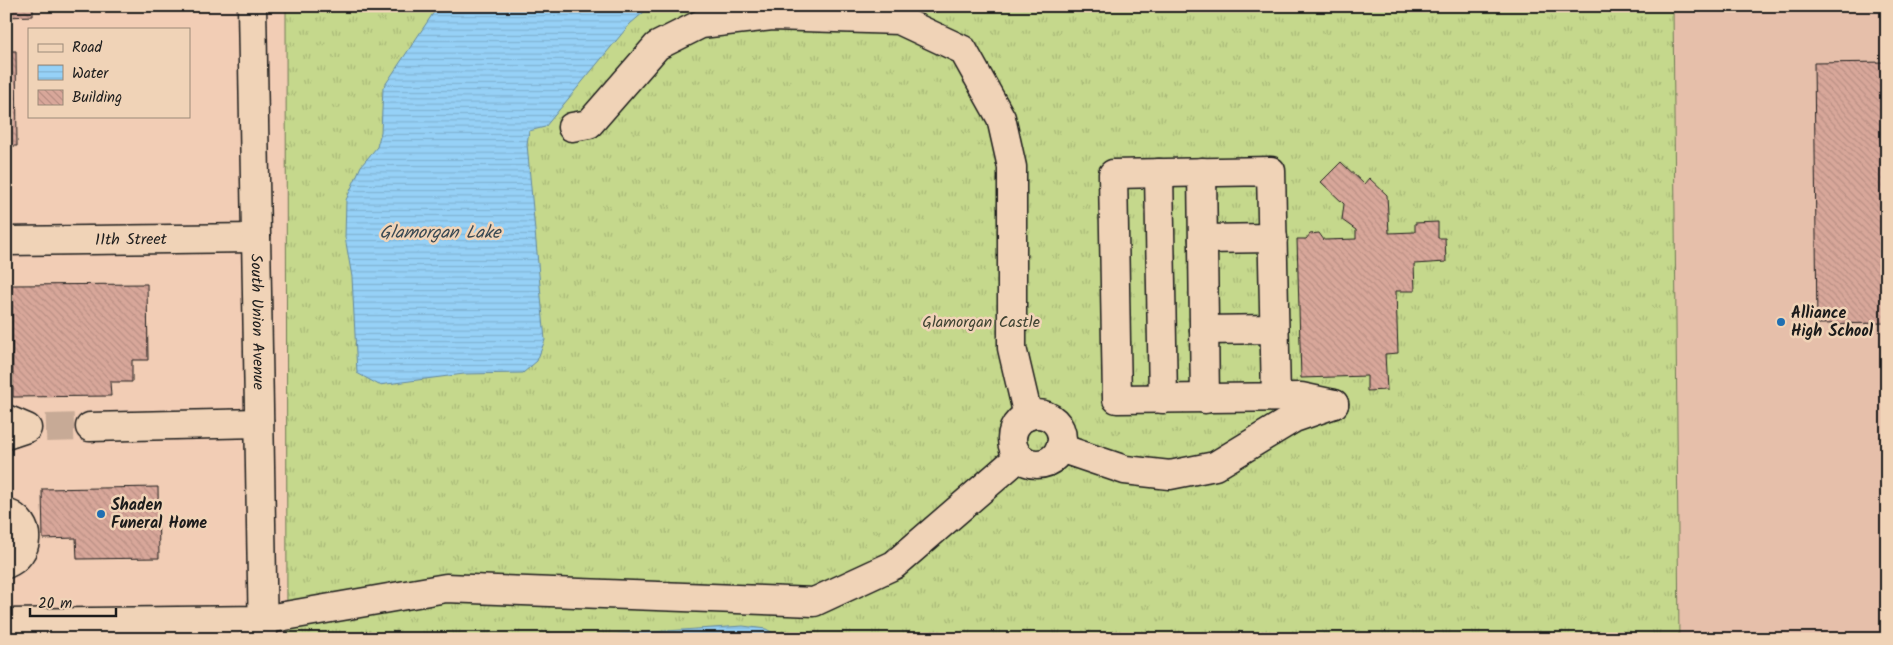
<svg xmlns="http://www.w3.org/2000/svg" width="1893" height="645" font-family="Kalam,sans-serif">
<defs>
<pattern id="grass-tufts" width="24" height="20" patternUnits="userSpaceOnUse" patternTransform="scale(1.25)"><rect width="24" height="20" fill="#c5d88c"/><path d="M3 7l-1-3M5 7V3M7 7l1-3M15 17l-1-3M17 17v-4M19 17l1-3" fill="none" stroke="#a9b978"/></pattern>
<pattern id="water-rules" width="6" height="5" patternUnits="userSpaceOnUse" patternTransform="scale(1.25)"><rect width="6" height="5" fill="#96d1f7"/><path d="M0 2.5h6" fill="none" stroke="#81b3d3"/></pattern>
<pattern id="building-back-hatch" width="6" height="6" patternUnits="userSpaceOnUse" patternTransform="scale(1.25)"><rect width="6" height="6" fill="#d8a79a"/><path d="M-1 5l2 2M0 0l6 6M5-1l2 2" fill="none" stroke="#b98f84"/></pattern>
</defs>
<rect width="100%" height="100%" fill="#f2cdb5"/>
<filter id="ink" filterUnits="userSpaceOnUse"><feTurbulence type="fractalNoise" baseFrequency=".02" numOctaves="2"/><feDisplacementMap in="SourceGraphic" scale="10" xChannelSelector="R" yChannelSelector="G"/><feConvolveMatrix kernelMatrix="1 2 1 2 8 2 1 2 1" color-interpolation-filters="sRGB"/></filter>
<g filter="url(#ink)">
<path fill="#e6bfaa" d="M1673,6H1887V639H1679Z"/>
<path fill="url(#grass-tufts)" stroke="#707a54" d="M286,6H1673L1679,639H287Z"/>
<g fill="url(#water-rules)" stroke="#65899f">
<path d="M438,6H651L630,24L545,127L529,131L527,144L545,340L537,361L523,373L464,374L379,385L357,373L352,277L345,237L346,200L361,166L377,147L381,132L383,88Z"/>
<path d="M743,626L766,629L784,639H579L620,634Z"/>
</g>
<g fill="url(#building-back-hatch)" stroke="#1c1c1c">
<path d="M6,6H33V16L6,17Z"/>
<path d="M6,51H16L17,146H6Z"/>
<path d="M1887,62V323L1817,324L1814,63Z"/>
<path d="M1341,162L1364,184L1369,178L1387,195L1389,233L1415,232V223L1438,222V238H1445L1446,262L1414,264L1415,291H1396L1398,353L1385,354L1387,390L1367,391V376L1301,378L1297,239H1306L1310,234L1319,233L1324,240L1356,239V230L1342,220L1344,204L1321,182Z"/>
<path d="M147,284L148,360H132V382H110L111,396L13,397L12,285Z"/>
<path d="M158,487L159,558L77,559L76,538L43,539L42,489Z"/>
</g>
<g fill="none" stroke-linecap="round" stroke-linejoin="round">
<path stroke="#c7aa96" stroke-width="28" stroke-dasharray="28 14" stroke-linecap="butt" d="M46,428L90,427"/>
<g stroke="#1c1c1c" stroke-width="31">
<g id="minor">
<path d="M572,127L589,124L657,46L701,24L772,16L899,20L963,50L1001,118L1012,167V348L1028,416"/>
<path d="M1202,172L1205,399"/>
<path d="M1159,173L1163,399"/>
<path d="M1203,239L1273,238"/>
<path id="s1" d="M6,241L256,238"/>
<path d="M1204,330L1274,329"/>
<path d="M1276,397L1271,171L1113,174L1117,399L1301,397L1334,404"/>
<circle cx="1037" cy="439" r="25"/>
<path d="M6,419L27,428L6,435"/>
<path d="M90,427L259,423"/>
<path d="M1060,448L1125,470L1170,475L1215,466L1294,418L1334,404"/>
<path d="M6,513C33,523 30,554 6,564"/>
<path d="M6,623L262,620L446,588L814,602L894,565L1019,457"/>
</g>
</g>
<g stroke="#1c1c1c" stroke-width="31">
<g id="major">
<path id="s2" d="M252,6L263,639"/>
</g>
</g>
<use href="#minor" stroke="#f0d3b7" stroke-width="28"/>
<use href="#major" stroke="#f0d3b7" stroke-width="28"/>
</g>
</g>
<g fill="#1f6fb2" stroke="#f0d3b7" stroke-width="2">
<circle cx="1781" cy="322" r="5"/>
<circle cx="101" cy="514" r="5"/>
</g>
<g text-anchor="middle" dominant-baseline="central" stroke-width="5" stroke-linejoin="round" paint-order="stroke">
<g font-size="16" fill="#1c1c1c" stroke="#f0d3b7">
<text stroke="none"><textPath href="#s1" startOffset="125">11th Street</textPath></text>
<text stroke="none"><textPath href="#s2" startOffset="316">South Union Avenue</textPath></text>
</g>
<g font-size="16" font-weight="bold" fill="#1c1c1c" stroke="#f0d3b7" text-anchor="start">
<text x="1791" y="313">Alliance<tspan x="1791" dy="18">High School</tspan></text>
<text x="111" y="505">Shaden<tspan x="111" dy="18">Funeral Home</tspan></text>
</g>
<g font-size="16" fill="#3e4232" stroke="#f0d3b7">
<text x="981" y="322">Glamorgan Castle</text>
</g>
<g font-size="18" font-style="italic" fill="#3a4953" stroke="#f0d3b7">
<text x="440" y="233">Glamorgan Lake</text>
</g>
</g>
<rect width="1893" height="645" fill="none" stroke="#f0d3b7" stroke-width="25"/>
<rect x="12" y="12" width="1868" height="620" fill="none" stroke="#1c1c1c" stroke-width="2" filter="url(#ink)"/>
<rect x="28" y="28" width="162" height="90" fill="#f0d3b7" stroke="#9b8a79"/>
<rect x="38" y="44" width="25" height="8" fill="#f0d3b7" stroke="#9b8a79"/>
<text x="72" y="52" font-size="15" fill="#1c1c1c">Road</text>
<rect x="38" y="65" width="25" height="15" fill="url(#water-rules)" stroke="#9b8a79"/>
<text x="72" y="78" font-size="15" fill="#1c1c1c">Water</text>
<rect x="38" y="90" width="25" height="15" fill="url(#building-back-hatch)" stroke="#9b8a79"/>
<text x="72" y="102" font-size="15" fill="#1c1c1c">Building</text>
<path d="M30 608v8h86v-8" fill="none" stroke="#1c1c1c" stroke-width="2.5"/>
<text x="38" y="608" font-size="15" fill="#1c1c1c" stroke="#f0d3b7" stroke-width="4" paint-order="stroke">20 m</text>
</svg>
